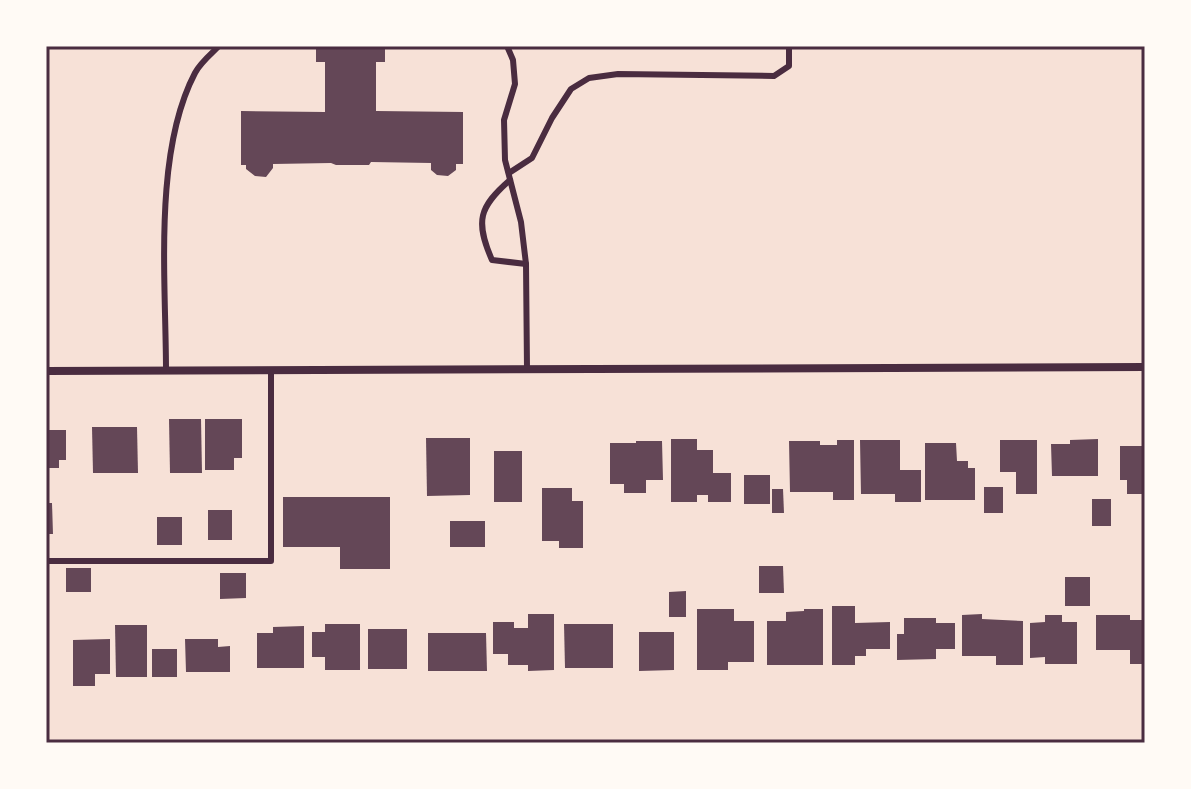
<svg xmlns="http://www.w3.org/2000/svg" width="1191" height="789" font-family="'DM Sans',sans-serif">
<rect width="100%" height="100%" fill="#f7e1d7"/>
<g fill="#644757">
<path d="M316,46H385V62H376V111L463,112V164H456V170L448,176L437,175L431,170V163L371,162L369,165H336L331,163L273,164V168L266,177L255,176L246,169V165H241V111L325,112V62H316Z"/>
<path d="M169,419H201L202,473H170Z"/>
<path d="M205,419H242V458H234V470H205Z"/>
<path d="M92,427H137L138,473H93Z"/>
<path d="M46,430H66V460H59V468H46Z"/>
<path d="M426,438H470V495L427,496Z"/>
<path d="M671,439H697V450H713V473H731V502H708V495H697V502H671Z"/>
<path d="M1098,439V476H1052L1051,444H1070V440Z"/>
<path d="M837,440H854V500H833V492H790L789,441H820V445H837Z"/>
<path d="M860,440H900V470H921V502H895V494H861Z"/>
<path d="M1000,440H1037V494H1016V472H1000Z"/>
<path d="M636,441H662L663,480H646V493H624V484H610V443H636Z"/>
<path d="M925,443H956L957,461H968V468H975V500H925Z"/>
<path d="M1120,446H1145V494H1127V480H1120Z"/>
<rect x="494" y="451" width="28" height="51"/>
<rect x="744" y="475" width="26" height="29"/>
<rect x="984" y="487" width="19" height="26"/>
<path d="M542,488H572V501H583V548H559V541H542Z"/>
<path d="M772,489H783L784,513H772Z"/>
<path d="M283,497H390V569H340V547H283Z"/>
<rect x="1092" y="499" width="19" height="27"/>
<path d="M46,503H52L53,534H46Z"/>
<rect x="208" y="510" width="24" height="30"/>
<rect x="157" y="517" width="25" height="28"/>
<rect x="450" y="521" width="35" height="26"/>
<path d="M759,566H783L784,593H759Z"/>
<rect x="66" y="568" width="25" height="24"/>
<path d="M220,573H246V598L220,599Z"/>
<rect x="1065" y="577" width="25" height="29"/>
<path d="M686,591V617H669V592Z"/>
<path d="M832,606H855V623L890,622V649H866V656H855V665H832Z"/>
<path d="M697,609H734V621H754V662H728V670H697Z"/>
<path d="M804,609H823V665H767V621H786V612L804,611Z"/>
<path d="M528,614H554V670L528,671V665H508V654H493V622H514V628H528Z"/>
<path d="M982,614V619L1023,621V665H996V656H962V615Z"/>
<path d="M1045,615H1062V622H1077V664H1045V657L1030,658V623L1045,622Z"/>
<path d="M1096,615H1130V620H1145V664H1130V650H1096Z"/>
<path d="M904,618H936V623H955V649H936V659L897,660V634H904Z"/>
<path d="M325,624H360V670H325V657H312V632H325Z"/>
<path d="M564,624H613V668H565Z"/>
<path d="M115,625H147V677H116Z"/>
<path d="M304,626V668H257V633H273V627Z"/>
<rect x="368" y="629" width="39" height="40"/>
<path d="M639,632H674V670L639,671Z"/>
<path d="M428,633H486L487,671H428Z"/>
<path d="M110,639V674H95V686H73V640Z"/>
<path d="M185,639H218V647L230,646V672H186Z"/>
<rect x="152" y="649" width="25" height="28"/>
</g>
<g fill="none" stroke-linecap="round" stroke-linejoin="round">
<g stroke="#4a2c40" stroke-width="6">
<path d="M507,46L513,60L515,84L504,120L505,160L521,222L526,264L527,369"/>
<path d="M509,173L532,158L552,118L571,89L589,78L618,74L774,76L789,66V46"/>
<path d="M510,180C479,207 475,221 492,260L526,264"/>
<path d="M166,371C166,281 153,153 195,73C200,63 211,54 219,46"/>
<path d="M46,561H271V370"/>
</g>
<path stroke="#4a2c40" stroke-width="8" d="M46,371L1145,367"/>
</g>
<rect width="1191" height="789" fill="none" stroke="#fffaf5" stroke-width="96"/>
<rect x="48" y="48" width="1095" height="693" fill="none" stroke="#4a2c40" stroke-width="3"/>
</svg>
